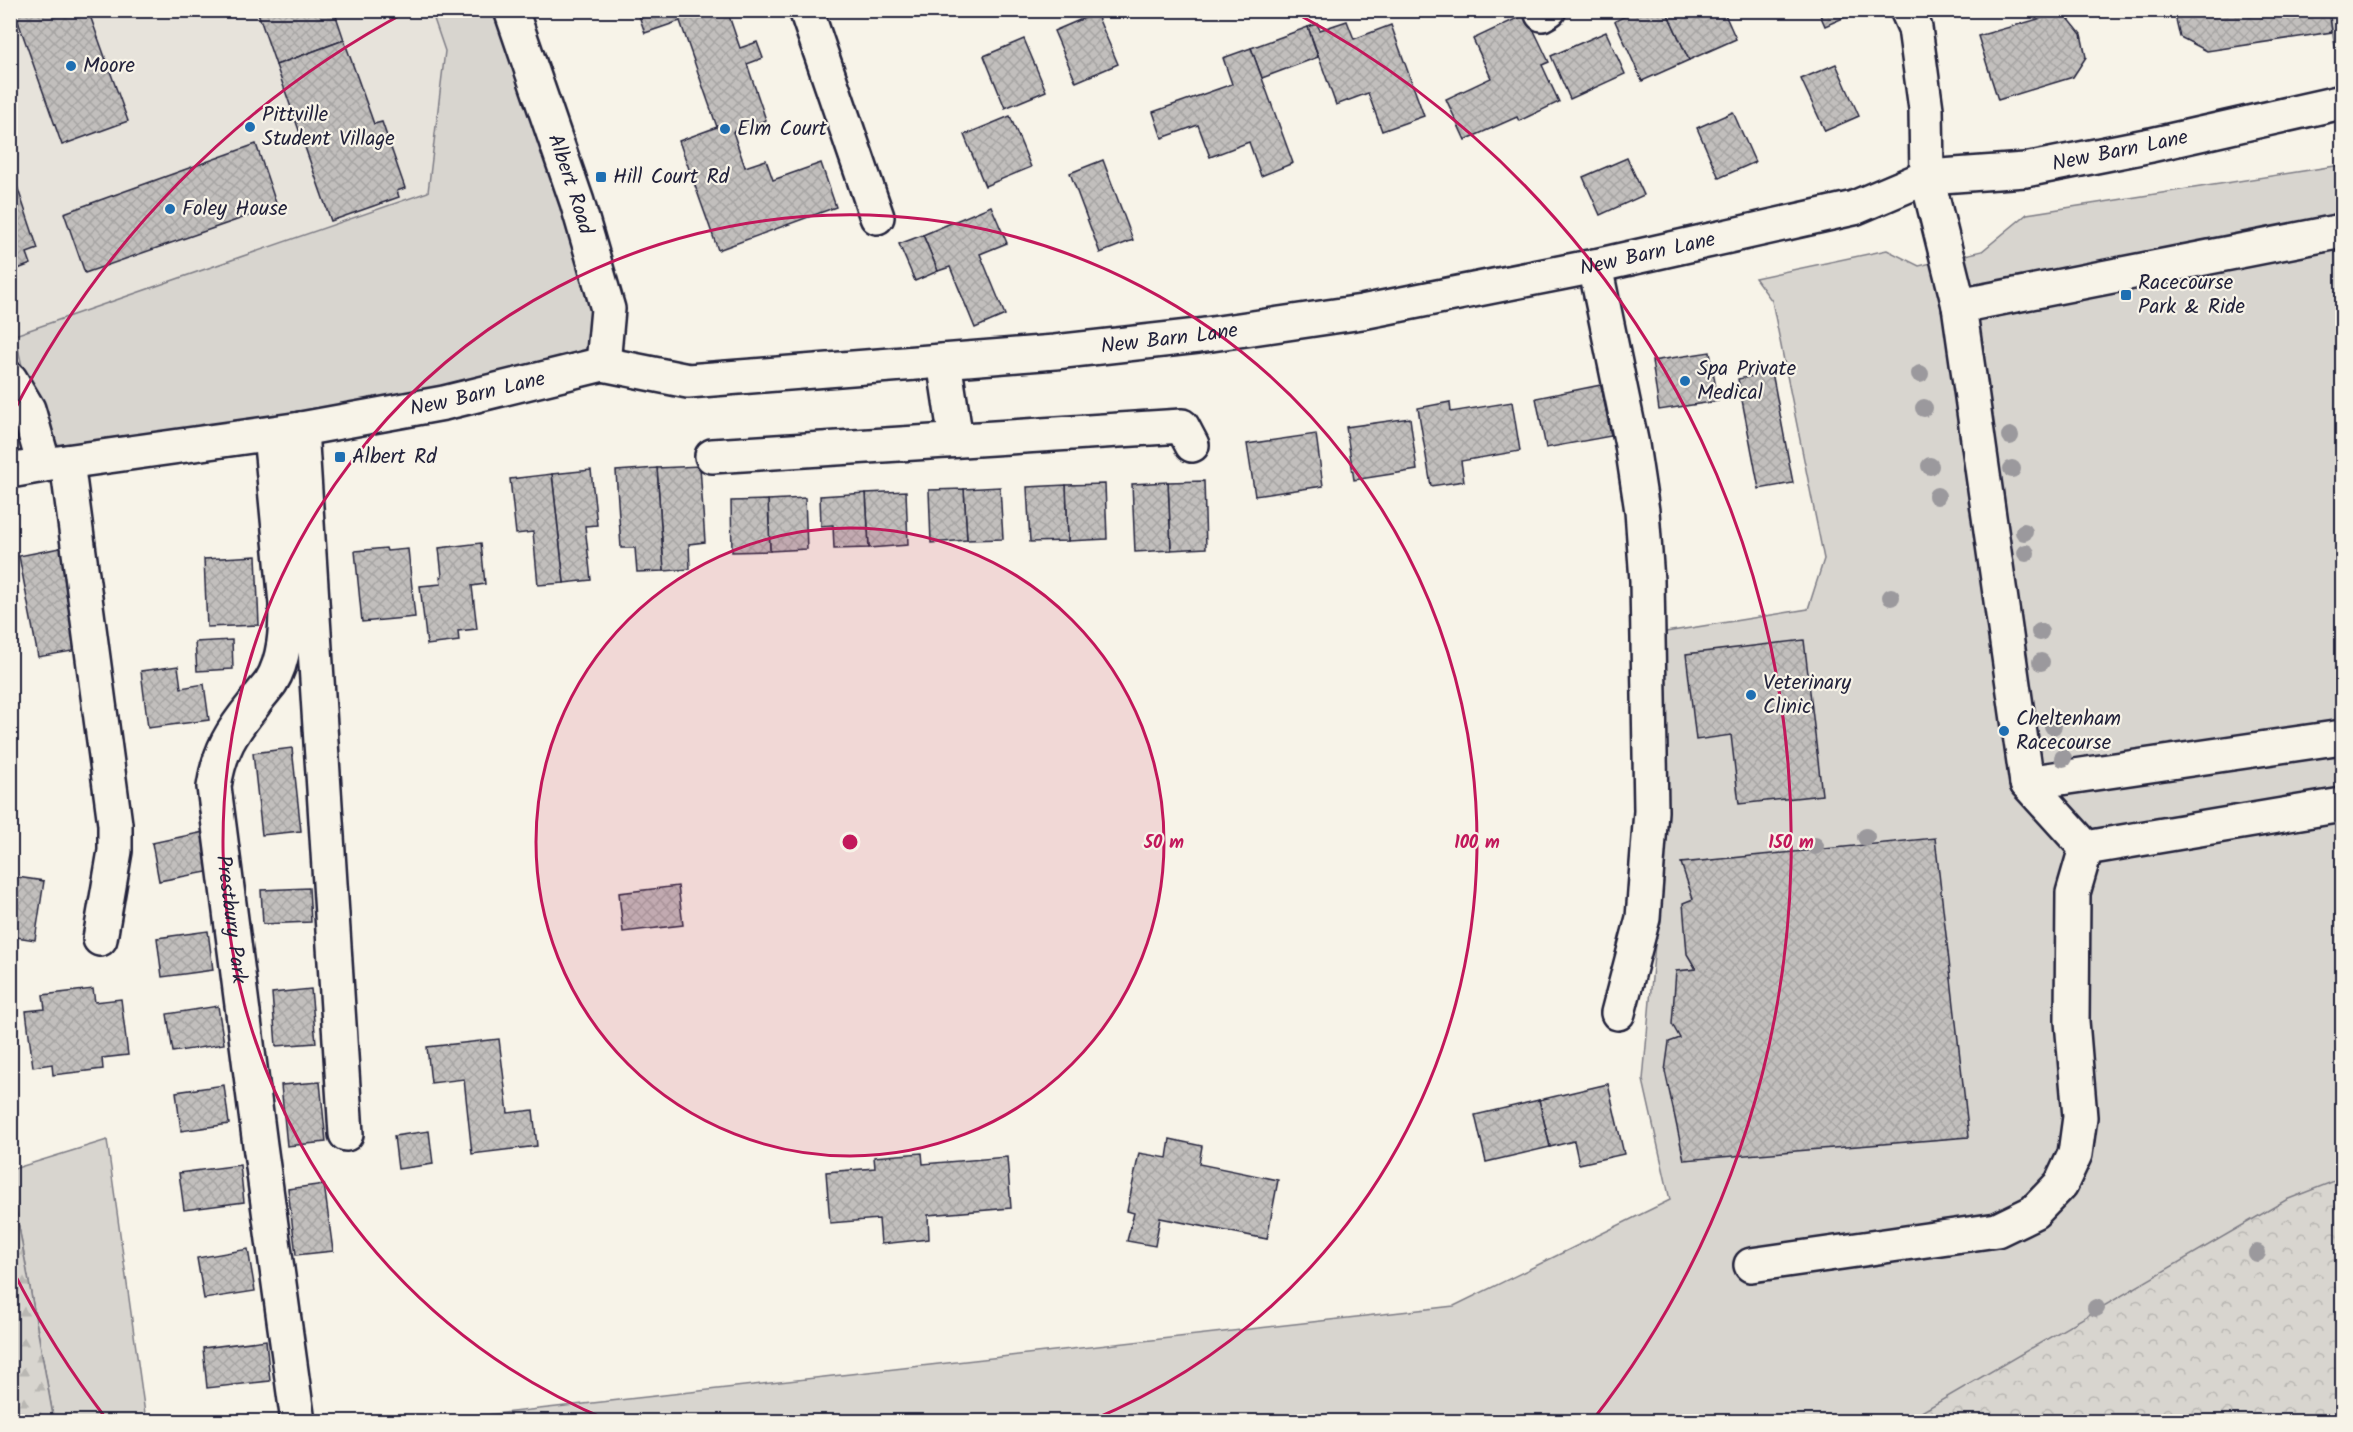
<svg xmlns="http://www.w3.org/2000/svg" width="2353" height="1432" font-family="Kalam,sans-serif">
<defs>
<pattern id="forest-firs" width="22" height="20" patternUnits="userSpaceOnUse" patternTransform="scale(1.5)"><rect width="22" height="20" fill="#d8d5cf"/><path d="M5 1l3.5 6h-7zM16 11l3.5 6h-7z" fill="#b9b7b3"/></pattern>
<pattern id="park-crowns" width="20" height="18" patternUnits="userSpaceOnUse" patternTransform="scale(1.5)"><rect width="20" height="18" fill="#d8d5cf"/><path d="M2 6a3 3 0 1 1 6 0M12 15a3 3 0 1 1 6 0" fill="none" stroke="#b9b7b3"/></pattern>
<pattern id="building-cross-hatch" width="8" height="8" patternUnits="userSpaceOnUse" patternTransform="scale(1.5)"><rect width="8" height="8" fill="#c2bfbd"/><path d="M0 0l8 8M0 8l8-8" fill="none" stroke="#a6a4a3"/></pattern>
</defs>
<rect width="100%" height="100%" fill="#f7f3e8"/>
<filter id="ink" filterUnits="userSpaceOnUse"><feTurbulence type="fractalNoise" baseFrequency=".0167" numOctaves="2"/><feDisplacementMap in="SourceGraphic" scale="12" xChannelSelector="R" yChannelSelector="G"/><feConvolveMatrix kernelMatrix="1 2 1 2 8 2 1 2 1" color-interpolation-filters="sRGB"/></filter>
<g filter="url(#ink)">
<path fill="#e7e3db" d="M11,11H450L467,363L11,433Z"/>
<g fill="#d8d5cf" stroke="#7d7c85" stroke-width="1.5">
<path d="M431,10L511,11L577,202L602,364L44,465L15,335L428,192L445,51Z"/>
<path d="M2342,165V1421L424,1422L1454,1306L1670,1200L1643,1080L1665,830L1666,632L1808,609L1824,559L1772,301L1755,278L1887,250L1919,266L1982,251L2027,214Z"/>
<path d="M107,1140L146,1421H54L11,1183L10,1170Z"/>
</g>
<path fill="url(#forest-firs)" stroke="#7d7c85" stroke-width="1.5" d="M10,1183H11L54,1421H11Z"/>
<g fill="url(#park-crowns)" stroke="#7d7c85" stroke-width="1.5">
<path d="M2329,11H2342V45L2335,47Z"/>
<path d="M2342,1178V1421H1906L2286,1200Z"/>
</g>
<g fill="url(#building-cross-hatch)" stroke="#22223b" stroke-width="1.5">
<path d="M14,10H88L128,121L62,145Z"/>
<path d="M257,10H334L344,40L276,65Z"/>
<path d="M637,10H695L696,15L709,10H727L740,48L757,42L763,58L747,64L766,120L733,132L745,167L766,160L773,180L821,163L836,207L718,250L679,141L717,127L680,21L645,33Z"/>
<path d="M1638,10H1666L1689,60L1642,81L1615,21Z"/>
<path d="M1666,10H1723L1736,39L1689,60Z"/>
<path d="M1818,10H1861L1825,26Z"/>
<path d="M2176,10H2329L2332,32L2207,51L2180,37L2175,15Z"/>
<path d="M2063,12L2081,34L2086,57L2073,77L1998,100L1978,36Z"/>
<path d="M1096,13L1118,64L1076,82L1054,31Z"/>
<path d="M1526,14L1549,62L1542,65L1559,102L1519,121L1517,117L1465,140L1446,99L1491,78L1473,39Z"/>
<path d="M1347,21L1354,39L1391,25L1424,116L1382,131L1368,93L1336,105L1308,27L1317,24L1320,30Z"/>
<path d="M1308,27L1318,57L1262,78L1251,48Z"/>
<path d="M1606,32L1625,74L1570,99L1551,56Z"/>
<path d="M1024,39L1046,91L1005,108L984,56Z"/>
<path d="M344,40L374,124L382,122L405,188L397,191L399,197L331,221L276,65Z"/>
<path d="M1251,48L1293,163L1261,176L1249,142L1210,157L1198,125L1162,138L1153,112L1232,84L1223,58Z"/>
<path d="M1836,64L1859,116L1825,131L1801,79Z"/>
<path d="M1733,112L1755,162L1719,178L1697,128Z"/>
<path d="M1010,116L1031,167L985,186L964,135Z"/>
<path d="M256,144L277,206L85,273L64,213Z"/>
<path d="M1627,158L1644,195L1600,215L1583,177Z"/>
<path d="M1103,160L1133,240L1100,253L1070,173Z"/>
<path d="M17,186L38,249L27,253L31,264L10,272V188Z"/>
<path d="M991,206L1007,243L980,254L1005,315L975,328L950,267L938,271L923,235Z"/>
<path d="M923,235L938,271L915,281L899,244Z"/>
<path d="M1710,352L1718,401L1659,410L1652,361Z"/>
<path d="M1772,372L1793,483L1759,489L1738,379Z"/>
<path d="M1601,385L1611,436L1546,448L1536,398Z"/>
<path d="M1450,402L1451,412L1512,402L1520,451L1461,461L1464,481L1431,486L1418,408Z"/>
<path d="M1410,418L1417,470L1354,480L1346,427Z"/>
<path d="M1316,434L1323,486L1255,496L1247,444Z"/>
<path d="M700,466L705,542L689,544L690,569L664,571L657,468Z"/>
<path d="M657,468L664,571L637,572L635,548H621L616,471Z"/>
<path d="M591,470L597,525L585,526L591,580L564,583L552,474Z"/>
<path d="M552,474L564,583L538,585L533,532L516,534L510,479Z"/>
<path d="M1204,481L1206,548L1171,550L1168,482Z"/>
<path d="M1168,482L1171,550L1135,552L1132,484Z"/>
<path d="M1105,484L1107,539L1068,541L1066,485Z"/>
<path d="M1066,485L1068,541L1030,542L1027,487Z"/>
<path d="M1000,487L1003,539L967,540L964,489Z"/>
<path d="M964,489L967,540L931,543L929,490Z"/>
<path d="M906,491L908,545L869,548L866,493Z"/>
<path d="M866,493L869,548L834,549L833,525L821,526L820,496Z"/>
<path d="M805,498L807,549L770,551L768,500Z"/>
<path d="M768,500L770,551L732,552L731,501Z"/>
<path d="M481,543L485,584L472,586L477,629L458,631L459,641L427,645L420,586L441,584L440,577L442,576L439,548Z"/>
<path d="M65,547L84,649L38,657L19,556Z"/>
<path d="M386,548L387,551L408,549L415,617L362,622L355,551Z"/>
<path d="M256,556L259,625L207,627L204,559Z"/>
<path d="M232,640L233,669L197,671L195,642Z"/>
<path d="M1804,640L1822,795L1739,804L1731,735L1696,740L1686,654Z"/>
<path d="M178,666L181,688L204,684L209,720L148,728L141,671Z"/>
<path d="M292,748L301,831L262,835L253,753Z"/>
<path d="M10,769L18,797L10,799Z"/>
<path d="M204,832L212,871L159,881L152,843Z"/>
<path d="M1935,838L1969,1137L1684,1160L1665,1071L1669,1042L1680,1038L1672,1024L1676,971L1696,969L1687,954L1683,903L1693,899L1681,863Z"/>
<path d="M10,876L44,881L35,940L10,936Z"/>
<path d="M678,886L683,925L623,932L619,893Z"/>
<path d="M309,888L311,922L263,924L261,890Z"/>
<path d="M208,931L213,970L162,977L157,938Z"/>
<path d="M93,989L95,1002L121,999L128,1055L102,1058L103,1069L53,1075L52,1064L33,1067L26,1011L45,1009L43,995Z"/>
<path d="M311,989L316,1043L276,1046L272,993Z"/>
<path d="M218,1006L224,1044L173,1052L167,1014Z"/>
<path d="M499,1039L508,1113L533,1110L537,1146L472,1154L464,1079L431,1083L427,1047Z"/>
<path d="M320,1082L326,1142L287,1146L281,1085Z"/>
<path d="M1608,1084L1624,1154L1579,1164L1574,1141L1550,1147L1539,1100Z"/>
<path d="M224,1085L229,1124L181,1131L176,1092Z"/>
<path d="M1539,1100L1550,1147L1486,1162L1475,1115Z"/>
<path d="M429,1131L433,1164L398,1169L394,1136Z"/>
<path d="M1170,1139L1202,1146L1199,1164L1278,1180L1267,1239L1160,1218L1155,1246L1127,1241L1134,1213L1127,1211L1139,1153L1167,1158Z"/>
<path d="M922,1153L923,1164L1007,1157L1011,1208L928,1215L929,1239L881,1244L879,1219L830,1223L826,1172L875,1168L874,1157Z"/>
<path d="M240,1165L244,1202L184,1210L179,1173Z"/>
<path d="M324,1184L333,1251L296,1255L288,1189Z"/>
<path d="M248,1249L255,1291L204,1299L197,1258Z"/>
<path d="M266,1340L270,1381L207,1388L203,1348Z"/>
</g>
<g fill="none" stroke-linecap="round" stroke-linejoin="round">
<g stroke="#22223b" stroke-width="38">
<g id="minor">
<path id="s1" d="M511,10L577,202L608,309L603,364"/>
<path d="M806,10L877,217"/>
<path d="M1541,10L1542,14L1549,10"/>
<path d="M1907,10L1915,28L1926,109L1927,177L1959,306L2027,783L2086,848L2342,805"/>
<path d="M1595,266L1632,445L1642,511L1647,581L1651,811L1643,918L1618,1013"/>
<path d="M1959,306L2342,231"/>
<path d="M944,361L956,440"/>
<path d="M10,379L28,409L44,465"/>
<path d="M301,429L346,1134"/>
<path id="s2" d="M270,434L286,604C286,629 285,660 271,682C266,689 259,696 254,704C232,731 219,751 214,787L260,1145L298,1422"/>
<path d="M712,456L1182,426L1192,445"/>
<path d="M67,462L115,824V851L100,939"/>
<path d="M2027,783L2342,737"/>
<path d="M1751,1265L1997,1230L2034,1212L2061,1184L2075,1154L2080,1117L2072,1021L2073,893L2086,848"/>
</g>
</g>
<g stroke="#22223b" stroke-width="38">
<g id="major">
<path id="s3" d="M10,471L44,465L301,429L444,403L603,364L688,381L1055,352L1198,336L1362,312L1595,266L1854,208L1927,177L2025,170L2151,145L2342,102"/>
</g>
</g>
<use href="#minor" stroke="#f7f3e8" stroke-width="33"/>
<use href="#major" stroke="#f7f3e8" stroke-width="33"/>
</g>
<g fill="#9b999d">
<circle cx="1920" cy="374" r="9"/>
<circle cx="1924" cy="408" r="9"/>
<circle cx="2010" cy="436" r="9"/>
<circle cx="1930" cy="466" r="9"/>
<circle cx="2012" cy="469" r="9"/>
<circle cx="1937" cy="496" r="9"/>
<circle cx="2024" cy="532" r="9"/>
<circle cx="2026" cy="553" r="9"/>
<circle cx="1891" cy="597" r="9"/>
<circle cx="2040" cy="632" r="9"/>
<circle cx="2041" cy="662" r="9"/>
<circle cx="2053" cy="726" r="9"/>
<circle cx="2063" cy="758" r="9"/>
<circle cx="1866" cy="837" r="9"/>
<circle cx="1815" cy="846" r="9"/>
<circle cx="2257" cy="1253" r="9"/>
<circle cx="2096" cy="1308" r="9"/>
</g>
</g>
<circle cx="850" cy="842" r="314" fill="#c2185b" fill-opacity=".12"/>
<g fill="none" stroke="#c2185b" stroke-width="3">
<circle cx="850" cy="842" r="314"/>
<path d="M610 1421A627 627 0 1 1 1090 1421"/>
<path d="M108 1421A941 941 0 0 1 12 1269M12 415A941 941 0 0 1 408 11M1292 11A941 941 0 0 1 1592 1421"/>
</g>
<g fill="#1f6fb2" stroke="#f7f3e8" stroke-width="2">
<circle cx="71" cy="66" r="6"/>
<circle cx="250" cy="127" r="6"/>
<circle cx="725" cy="129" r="6"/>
<rect x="595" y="171" width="12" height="12" rx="3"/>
<circle cx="170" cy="209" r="6"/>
<rect x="2120" y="289" width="12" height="12" rx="3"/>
<circle cx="1685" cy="381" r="6"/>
<rect x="334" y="451" width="12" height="12" rx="3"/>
<circle cx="1751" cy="695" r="6"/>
<circle cx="2004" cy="731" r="6"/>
</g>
<g text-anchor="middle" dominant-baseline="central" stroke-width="4.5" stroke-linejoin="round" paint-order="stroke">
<g font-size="21" fill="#22223b" stroke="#f7f3e8" text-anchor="start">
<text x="83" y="66">Moore</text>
<text x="262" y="115">Pittville<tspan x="262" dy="24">Student Village</tspan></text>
<text x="737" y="129">Elm Court</text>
<text x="613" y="177">Hill Court Rd</text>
<text x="182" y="209">Foley House</text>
<text x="2138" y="283">Racecourse<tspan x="2138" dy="24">Park &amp; Ride</tspan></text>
<text x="1697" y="369">Spa Private<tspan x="1697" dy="24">Medical</tspan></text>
<text x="352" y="457">Albert Rd</text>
<text x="1763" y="683">Veterinary<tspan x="1763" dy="24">Clinic</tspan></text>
<text x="2016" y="719">Cheltenham<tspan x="2016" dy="24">Racecourse</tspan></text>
</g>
<g font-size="21" fill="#22223b" stroke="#f7f3e8">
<text stroke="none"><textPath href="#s3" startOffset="2145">New Barn Lane</textPath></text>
<text stroke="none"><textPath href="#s1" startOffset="184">Albert Road</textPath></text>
<text stroke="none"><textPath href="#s3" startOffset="1659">New Barn Lane</textPath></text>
<text stroke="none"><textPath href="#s3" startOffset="1173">New Barn Lane</textPath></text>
<text stroke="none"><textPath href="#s3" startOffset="474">New Barn Lane</textPath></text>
<text stroke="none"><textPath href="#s2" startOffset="506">Prestbury Park</textPath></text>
</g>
</g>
<circle cx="850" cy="842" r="9" fill="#c2185b" stroke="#f7f3e8" stroke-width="3"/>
<g font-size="18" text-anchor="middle" font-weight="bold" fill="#c2185b" stroke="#f7f3e8" stroke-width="4.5" stroke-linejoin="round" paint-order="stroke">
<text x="1164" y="848">50 m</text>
<text x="1477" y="848">100 m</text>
<text x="1791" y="848">150 m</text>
</g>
<rect width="2353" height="1432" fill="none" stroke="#f7f3e8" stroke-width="36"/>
<rect x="18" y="18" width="2317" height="1396" fill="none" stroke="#22223b" stroke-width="2" filter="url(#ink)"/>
</svg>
